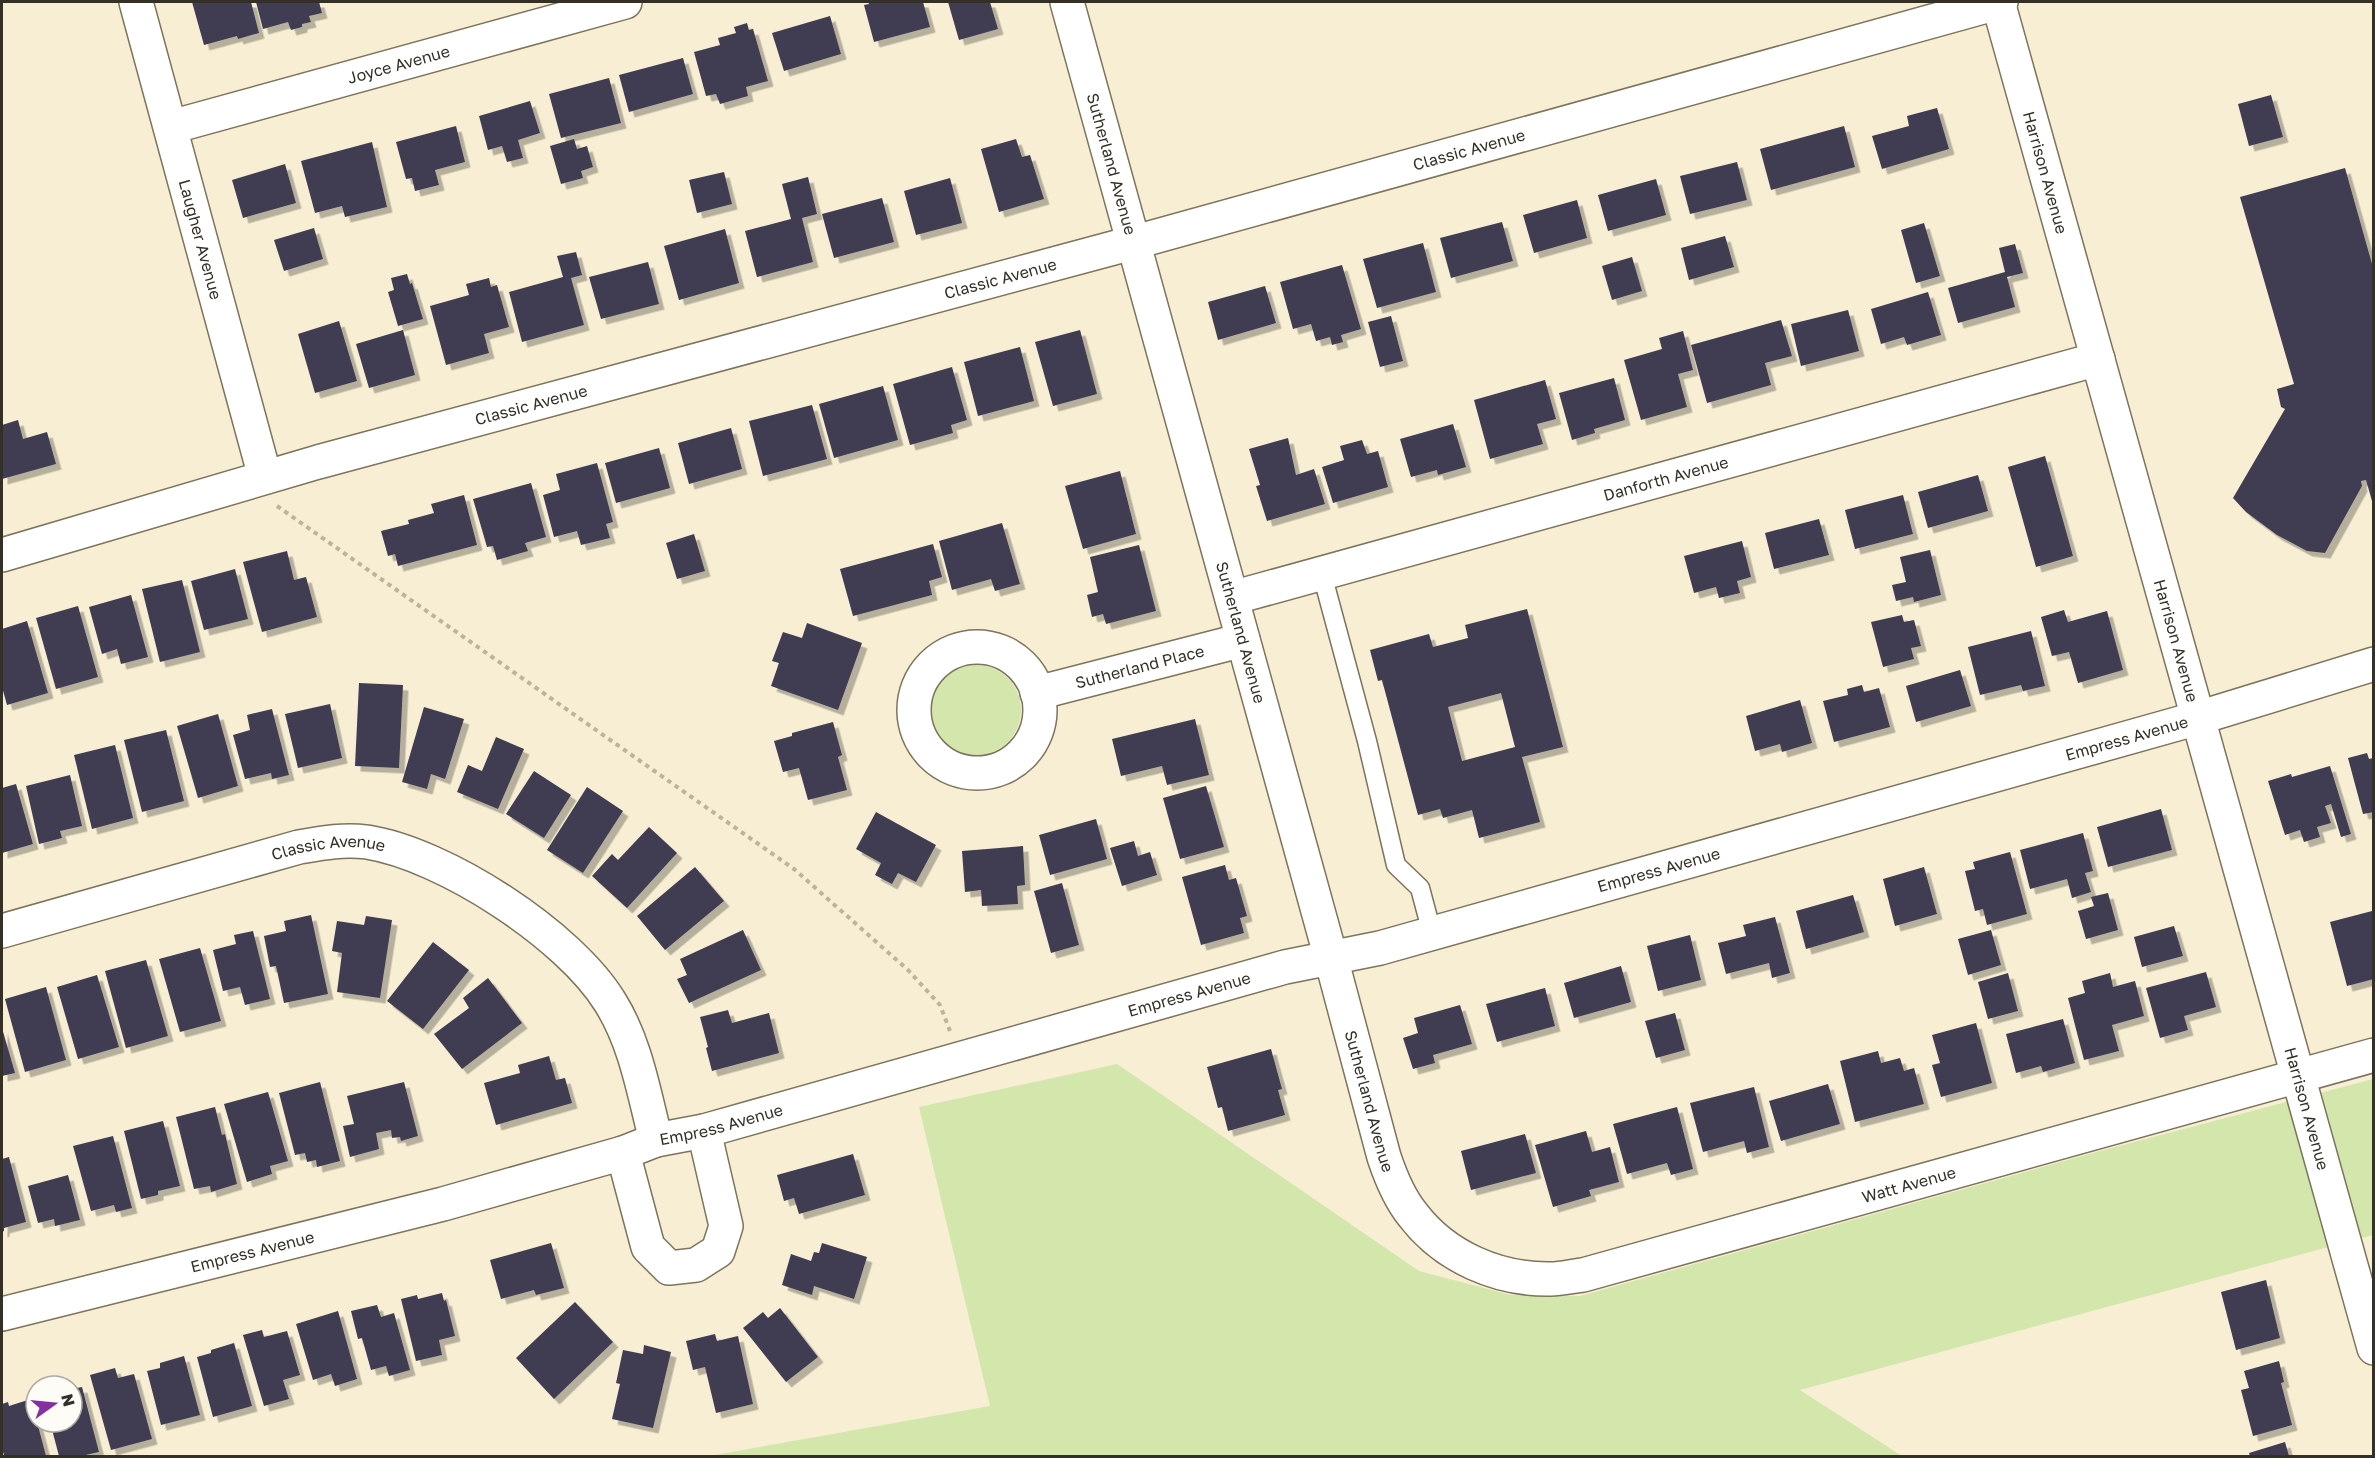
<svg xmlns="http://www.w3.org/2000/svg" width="2375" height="1458" font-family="'Golos Text',sans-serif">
<defs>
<filter id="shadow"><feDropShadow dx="5.5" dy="5.5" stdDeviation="0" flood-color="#0004"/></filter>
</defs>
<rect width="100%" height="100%" fill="#f7eed3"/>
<g fill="#d3e7ac">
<circle cx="976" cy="710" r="45"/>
<path d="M1117,1064L1419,1271L1511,1295L1580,1296L2100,1151L2373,1079V1235L1800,1390L1902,1456H709L990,1406L919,1107Z"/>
</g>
<g fill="#3f3d53" fill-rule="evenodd" filter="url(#shadow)">
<path d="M192,2H251L259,33L238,39L237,36L204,45Z"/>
<path d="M256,2H319L322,13L309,16L311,22L302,24V27L291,30L288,22L263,29Z"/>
<path d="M868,2H923L930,27L874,42L864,5L869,4Z"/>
<path d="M948,2H990L998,29L959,40Z"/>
<path d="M830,16L841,54L784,71L772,33Z"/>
<path d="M747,23L749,30L753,29L768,81L746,87L748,96L720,104L716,94L706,96L694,52L720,45L718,38L736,33L734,27Z"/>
<path d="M683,58L693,94L629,112L619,75Z"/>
<path d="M609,78L621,123L561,138L549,94Z"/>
<path d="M2271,95L2283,137L2249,146L2238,104Z"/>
<path d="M530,101L540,133L518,140L523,158L507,162L502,146L488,150L479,116Z"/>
<path d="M1937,108L1949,149L1882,169L1872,136L1909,126L1907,116Z"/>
<path d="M456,126L465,162L435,170L439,185L415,191L412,178L406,179L396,142Z"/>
<path d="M1844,126L1855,167L1771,190L1760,149Z"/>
<path d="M574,139L577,149L587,146L593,167L581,171L583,178L561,184L550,146Z"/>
<path d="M1016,139L1022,157L1030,155L1044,199L999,212L981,149Z"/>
<path d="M372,142L387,207L345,217L342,206L315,213L301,161Z"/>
<path d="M1737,162L1747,200L1690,214L1680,176Z"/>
<path d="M285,164L296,203L243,218L232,180Z"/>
<path d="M2345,168L2374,271V508L2366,480L2361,481L2362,486L2325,553L2307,551L2277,535L2246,512L2233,498L2285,409L2281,407L2277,389L2294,384L2240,197Z"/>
<path d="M724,172L732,204L697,213L689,180Z"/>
<path d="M808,177L817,214L802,218L813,262L757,277L745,231L791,219L782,184Z"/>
<path d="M950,178L962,223L916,235L904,191Z"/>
<path d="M1656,179L1666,215L1608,231L1598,195Z"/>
<path d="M882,198L894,242L834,258L822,214Z"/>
<path d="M1577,200L1587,238L1534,253L1523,215Z"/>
<path d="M1502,222L1513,261L1451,278L1440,238Z"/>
<path d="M1924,223L1940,276L1916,283L1901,230Z"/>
<path d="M314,228L323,259L284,271L274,240Z"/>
<path d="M725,229L739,283L679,300L664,246Z"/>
<path d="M1725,236L1734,267L1689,280L1681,248Z"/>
<path d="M1423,243L1436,292L1377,308L1363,259Z"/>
<path d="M2015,244L2023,273L2007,277L2015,307L1958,323L1948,288L2005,272L1999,248Z"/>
<path d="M576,252L582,275L571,278L584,325L522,342L509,292L563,277L557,256Z"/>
<path d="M1632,257L1642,291L1612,300L1602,266Z"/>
<path d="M648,262L659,304L601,319L589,277Z"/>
<path d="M1342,265L1361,329L1341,335L1343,342L1332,345L1330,337L1316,341L1311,324L1293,329L1280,282Z"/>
<path d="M407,274L410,284L412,283L423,319L398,326L388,292L394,290L391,278Z"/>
<path d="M489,278L491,287L497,285L509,327L484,334L489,353L446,365L430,306L469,295L466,284Z"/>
<path d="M1265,286L1276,323L1218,340L1208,302Z"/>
<path d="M1928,292L1941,335L1907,345L1904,337L1881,344L1871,309Z"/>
<path d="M1848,310L1859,351L1801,366L1791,324Z"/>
<path d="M1391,316L1403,361L1380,367L1368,322Z"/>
<path d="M1781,320L1792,356L1765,363L1771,385L1707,403L1691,345Z"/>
<path d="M339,321L357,381L315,393L298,334Z"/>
<path d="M403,330L415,375L369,388L356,344Z"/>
<path d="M1080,330L1097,394L1053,406L1035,342Z"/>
<path d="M1683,331L1693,370L1678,374L1687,407L1641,420L1624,360L1662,349L1659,338Z"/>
<path d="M1020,347L1034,401L978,416L964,362Z"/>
<path d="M952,367L967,420L951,425L953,433L910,445L893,384Z"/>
<path d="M1614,378L1625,420L1594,429L1595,433L1572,440L1559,393Z"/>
<path d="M1545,380L1556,419L1537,424L1543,444L1490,459L1474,400Z"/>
<path d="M883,386L898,440L834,458L819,404Z"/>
<path d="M812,405L827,459L763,476L749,421Z"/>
<path d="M18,420L23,439L47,432L56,464L2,479V425Z"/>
<path d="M1453,424L1466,467L1438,475L1437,470L1411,477L1400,439Z"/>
<path d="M731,428L742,469L689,484L678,443Z"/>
<path d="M1288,438L1296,475L1314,469L1325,504L1267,521L1256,486L1260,485L1249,449Z"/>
<path d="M1362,440L1367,454L1378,451L1388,487L1333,503L1322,467L1344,460L1340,446Z"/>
<path d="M659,448L670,488L616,503L605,463Z"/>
<path d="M2045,456L2073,556L2036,567L2008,467Z"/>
<path d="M597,463L613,522L606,524L610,538L581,545L577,531L554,537L543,495L560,490L556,474Z"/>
<path d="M1120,471L1136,534L1083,549L1065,486Z"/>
<path d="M1978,475L1988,511L1928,528L1918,492Z"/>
<path d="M531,483L546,537L525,543L528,551L497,560L493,546L487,547L473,499Z"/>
<path d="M464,495L477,545L398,566L395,554L388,556L381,531L409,524L408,520L434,513L431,504Z"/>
<path d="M1903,495L1913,534L1855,549L1845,510Z"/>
<path d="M1819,519L1829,555L1774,569L1765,533Z"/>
<path d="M1002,523L1020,584L995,591L991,579L952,590L939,541Z"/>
<path d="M694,534L705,571L677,579L666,543Z"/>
<path d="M1742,541L1751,577L1737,581L1740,593L1719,598L1716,587L1694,593L1684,556Z"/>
<path d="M933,544L942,577L929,581L932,595L853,616L840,569Z"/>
<path d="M1139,545L1156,611L1106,624L1103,614L1092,617L1087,595L1098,592L1090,557Z"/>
<path d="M1930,550L1941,595L1914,602L1913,597L1896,601L1892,585L1906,582L1900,557Z"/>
<path d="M287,551L294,580L306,577L317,617L262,632L243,562Z"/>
<path d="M235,569L248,619L204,630L191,581Z"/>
<path d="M182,580L200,652L160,662L142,589Z"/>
<path d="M131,595L148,657L121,664L117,649L102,654L89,607Z"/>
<path d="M78,606L98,677L56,689L36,618Z"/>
<path d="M1527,609L1563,747L1522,757L1540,822L1479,838L1472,810L1443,818L1440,809L1418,815L1382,680L1378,681L1370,650L1429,634L1433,647L1468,638L1465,625ZM1501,693L1515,747L1462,761L1448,707Z"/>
<path d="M2064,610L2068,622L2107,611L2123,670L2078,683L2069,652L2052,656L2041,617Z"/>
<path d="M1902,615L1904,622L1914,620L1921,646L1911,648L1914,659L1883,667L1871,622Z"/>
<path d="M27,621L48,693L7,705L2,687V629Z"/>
<path d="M807,623L862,643L838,710L771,686L779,663L772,661L783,632L802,638Z"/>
<path d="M2031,631L2045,686L2023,691L2021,685L1980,695L1968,647Z"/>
<path d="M1960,670L1971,706L1916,722L1906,686Z"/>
<path d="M359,683L403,685L399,768L355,766Z"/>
<path d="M1862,685L1864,692L1879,688L1890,727L1834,742L1823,701L1848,695L1847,689Z"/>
<path d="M1800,700L1812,743L1782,752L1780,744L1755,751L1746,716Z"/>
<path d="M330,704L342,758L298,768L285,714Z"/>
<path d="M424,707L464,719L445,779L431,774L427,789L402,782Z"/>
<path d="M272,709L289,775L272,779L271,773L245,779L233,735L250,730L247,715Z"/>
<path d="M218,714L238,786L198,798L177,726Z"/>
<path d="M1195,719L1209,775L1167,785L1162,766L1121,776L1112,739Z"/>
<path d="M833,722L842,755L838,757L847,790L808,800L799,768L783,772L774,741L792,736V733Z"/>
<path d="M166,730L184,801L142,812L124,740Z"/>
<path d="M496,737L524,749L498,809L457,792L468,765L482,771Z"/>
<path d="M115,745L133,818L92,829L74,755Z"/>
<path d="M2367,753L2369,759L2374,758V812L2363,814L2348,758Z"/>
<path d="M2330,766L2351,834L2341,837L2331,804L2325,806L2331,823L2317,827L2320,837L2304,842L2300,830L2285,835L2268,781L2291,774L2292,777Z"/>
<path d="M534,771L571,795L544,838L506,814Z"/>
<path d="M70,775L82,826L60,831L62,838L39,844L26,786Z"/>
<path d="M16,784L33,844L2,853V788Z"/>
<path d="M1206,786L1224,847L1180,859L1163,798Z"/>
<path d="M587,787L623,811L583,873L547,850Z"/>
<path d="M2161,809L2172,850L2108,867L2097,827Z"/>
<path d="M876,812L936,845L916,882L898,873L892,884L875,875L881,863L856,849Z"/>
<path d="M1096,819L1107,859L1050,875L1039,835Z"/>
<path d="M649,827L677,853L627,908L592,876L612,854L618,860Z"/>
<path d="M2083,833L2093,871L2085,873L2091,892L2072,898L2067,879L2030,889L2020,850Z"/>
<path d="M1134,841L1138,856L1150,852L1157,875L1122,886L1110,848Z"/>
<path d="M1023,846L1025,885L1017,886L1018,904L982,906L981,890L965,892L962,851Z"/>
<path d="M2010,852L2027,914L1987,925L1983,909L1975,911L1965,871L1975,869L1973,862Z"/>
<path d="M1225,865L1229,880L1236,878L1247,916L1240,918L1244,933L1201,945L1182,877Z"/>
<path d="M695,867L724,901L665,950L637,916Z"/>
<path d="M1924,867L1937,914L1895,926L1883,879Z"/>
<path d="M1062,883L1079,945L1051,953L1034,891Z"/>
<path d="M2108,893L2118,930L2086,939L2078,911L2094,906L2091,897Z"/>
<path d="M1853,895L1864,932L1806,949L1796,911Z"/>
<path d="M2372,911L2374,918V979L2347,986L2330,922Z"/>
<path d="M311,915L328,994L284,1003L276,966L270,967L264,936L286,931L284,921Z"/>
<path d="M366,916L392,920L380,998L337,992L342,953L332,951L337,921L364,925Z"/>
<path d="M1775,917L1790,973L1772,978L1769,963L1726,974L1718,943L1746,936L1743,925Z"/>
<path d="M2174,926L2183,956L2142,967L2134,937Z"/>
<path d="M743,930L761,970L689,1003L677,979L687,975L680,959Z"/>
<path d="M1991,930L2001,965L1968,975L1958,939Z"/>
<path d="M253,931L270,999L245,1005L240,987L223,991L213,950L236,944L234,935Z"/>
<path d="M1690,935L1701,980L1658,991L1647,946Z"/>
<path d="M433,942L469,970L423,1029L387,1001Z"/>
<path d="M200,948L221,1021L180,1032L159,959Z"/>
<path d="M146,960L168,1036L126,1048L105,971Z"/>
<path d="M1621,966L1631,1002L1574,1018L1564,983Z"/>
<path d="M2206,972L2216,1007L2184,1016L2188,1030L2160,1038L2146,988Z"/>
<path d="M2008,973L2018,1011L1988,1019L1978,982Z"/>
<path d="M2110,973L2113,987L2135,981L2144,1016L2112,1025L2119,1051L2084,1060L2068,998L2085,993L2082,981Z"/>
<path d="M97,975L119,1047L78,1059L57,987Z"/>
<path d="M488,978L522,1023L462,1069L434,1034L469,1008L463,998Z"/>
<path d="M46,987L66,1060L25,1072L5,999Z"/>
<path d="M1545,988L1555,1026L1497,1042L1486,1004Z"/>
<path d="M1460,1005L1472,1044L1433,1055L1435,1063L1413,1069L1403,1038L1418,1033L1414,1018Z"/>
<path d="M728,1010L732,1023L769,1013L779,1053L712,1071L706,1048L708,1047L700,1017Z"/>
<path d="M1675,1013L1685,1050L1656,1058L1645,1021Z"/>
<path d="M2063,1019L2075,1063L2043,1072L2041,1066L2016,1073L2006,1034Z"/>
<path d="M1976,1023L1992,1083L1941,1097L1932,1065L1940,1063L1932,1035Z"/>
<path d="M2,1028L15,1073L2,1076Z"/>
<path d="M1271,1049L1282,1089L1278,1090L1285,1115L1228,1131L1222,1107L1218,1108L1207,1067Z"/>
<path d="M1878,1051L1881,1063L1900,1058L1904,1071L1914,1068L1924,1104L1855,1122L1840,1061Z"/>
<path d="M549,1056L556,1080L565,1078L572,1103L496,1125L484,1083L520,1073L518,1065Z"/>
<path d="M320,1082L340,1161L317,1167L316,1160L307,1162L305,1153L295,1155L279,1093Z"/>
<path d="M404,1082L418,1136L401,1141L400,1137L392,1138L391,1130L376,1133L379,1149L350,1157L343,1126L354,1124L347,1096Z"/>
<path d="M1828,1084L1840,1124L1781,1141L1769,1101Z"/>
<path d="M1754,1087L1769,1147L1747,1153L1744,1141L1703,1152L1690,1103Z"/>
<path d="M268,1092L288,1161L270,1166L272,1174L247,1182L224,1104Z"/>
<path d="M215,1107L222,1135L225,1134L237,1184L211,1192L210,1186L194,1189L176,1117Z"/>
<path d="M1677,1107L1693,1169L1671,1175L1667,1163L1627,1174L1613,1124Z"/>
<path d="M163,1121L180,1186L158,1191V1195L141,1199L124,1131Z"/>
<path d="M1586,1131L1592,1152L1610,1147L1619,1182L1589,1190L1591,1196L1553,1207L1535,1145Z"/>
<path d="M1525,1134L1536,1173L1471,1190L1461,1151Z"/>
<path d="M113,1136L132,1208L116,1212L114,1205L91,1211L73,1146Z"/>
<path d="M853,1154L865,1195L799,1214L794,1198L784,1201L777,1175Z"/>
<path d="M9,1157L26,1222L4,1228V1231L2,1232V1159Z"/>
<path d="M68,1175L80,1220L55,1226L54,1219L38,1223L28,1186Z"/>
<path d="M551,1243L564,1288L536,1295L534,1290L501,1299L490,1260Z"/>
<path d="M822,1243L867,1257L854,1299L814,1286L812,1295L782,1285L791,1254L811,1261L814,1252L819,1253Z"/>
<path d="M2266,1280L2280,1338L2236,1350L2221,1292Z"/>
<path d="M442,1293L444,1301L446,1300L455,1336L439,1340L442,1355L416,1361L401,1299L417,1295L418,1299Z"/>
<path d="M575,1302L613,1342L554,1399L516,1358Z"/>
<path d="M377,1305L381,1317L394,1313L410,1370L389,1376L386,1366L371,1370L362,1338L358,1339L351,1311Z"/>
<path d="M780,1308L818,1357L786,1382L743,1328L763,1312L768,1318Z"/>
<path d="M338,1311L357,1379L335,1386L331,1374L313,1380L296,1324Z"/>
<path d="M262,1330L264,1337L287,1331L300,1375L283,1380L289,1399L264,1406L243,1335Z"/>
<path d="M715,1334L717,1341L738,1336L753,1404L716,1413L705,1367L693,1370L686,1341Z"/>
<path d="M234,1343L252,1406L213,1417L197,1357L211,1353V1350Z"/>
<path d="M644,1345L671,1352L653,1428L612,1419L620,1384L616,1383L623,1350L643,1354Z"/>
<path d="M184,1356L200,1415L161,1425L147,1371L160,1368V1363Z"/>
<path d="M2279,1361L2284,1382L2281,1383L2292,1425L2253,1436L2241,1390L2249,1388L2244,1371Z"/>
<path d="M115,1368L118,1378L134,1374L152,1439L111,1450L90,1375Z"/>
<path d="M82,1387L99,1452L81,1456H59L50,1422H72V1389Z"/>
<path d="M31,1399L46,1456H4L2,1447V1404L8,1402L9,1406Z"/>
<path d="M2285,1442L2289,1456H2250L2249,1453Z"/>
</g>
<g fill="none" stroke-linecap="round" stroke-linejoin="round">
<g stroke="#7c745c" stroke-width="21">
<path id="service" d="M1322,574L1367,741L1396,865L1420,888L1432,933"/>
</g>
<g stroke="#7c745c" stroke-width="36">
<g id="minor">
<path id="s1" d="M136,2L265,477"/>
<path id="s2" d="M1067,2L1331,958L1384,1157C1391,1178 1399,1198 1413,1215C1445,1257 1498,1280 1551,1279C1561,1279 1573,1276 1583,1275L2374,1055"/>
<path id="s3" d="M1998,2L2374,1348"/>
<path id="s4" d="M171,127L625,2"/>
<path id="s5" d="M2,555L318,462L1132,243L2001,2"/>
<path id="s6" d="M1232,598L2098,359"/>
<circle cx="977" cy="710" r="63"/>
<path id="s7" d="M1037,693L1243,640"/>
<path id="s8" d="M2,931L299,847C322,843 343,839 367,842C444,854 569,935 610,1002C636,1043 644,1094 656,1140"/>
<path d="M623,1153L648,1247L669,1268L696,1265L718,1251L726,1226L704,1131"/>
<path id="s9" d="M2,1314L443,1204L623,1153L656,1140L704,1131L1285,967L1380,948L2198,718L2374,664"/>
</g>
</g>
<path stroke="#bbb49e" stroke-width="4" stroke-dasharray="4.5 4.5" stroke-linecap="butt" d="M277,506L794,869L908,970L940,1005L950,1031"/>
<use href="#service" stroke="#fff" stroke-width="18"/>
<use href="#minor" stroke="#fff" stroke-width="33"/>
</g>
<g text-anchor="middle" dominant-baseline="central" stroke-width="6" stroke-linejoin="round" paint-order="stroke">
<g font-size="16" fill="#343026" stroke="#fdfcf6">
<text stroke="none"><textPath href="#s4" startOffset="236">Joyce Avenue</textPath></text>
<text stroke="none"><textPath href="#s5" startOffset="1522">Classic Avenue</textPath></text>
<text stroke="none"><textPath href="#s2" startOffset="168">Sutherland Avenue</textPath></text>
<text stroke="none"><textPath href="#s3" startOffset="177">Harrison Avenue</textPath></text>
<text stroke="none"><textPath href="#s1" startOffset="246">Laugher Avenue</textPath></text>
<text stroke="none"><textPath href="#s5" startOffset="1036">Classic Avenue</textPath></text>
<text stroke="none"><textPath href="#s5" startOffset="550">Classic Avenue</textPath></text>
<text stroke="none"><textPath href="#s6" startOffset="450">Danforth Avenue</textPath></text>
<text stroke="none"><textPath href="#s2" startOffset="654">Sutherland Avenue</textPath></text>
<text stroke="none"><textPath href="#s3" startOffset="663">Harrison Avenue</textPath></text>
<text stroke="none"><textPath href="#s7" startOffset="106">Sutherland Place</textPath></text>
<text stroke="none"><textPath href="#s9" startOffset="2202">Empress Avenue</textPath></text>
<text stroke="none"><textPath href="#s8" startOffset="338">Classic Avenue</textPath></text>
<text stroke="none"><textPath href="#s9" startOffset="1716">Empress Avenue</textPath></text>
<text stroke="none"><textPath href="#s9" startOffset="1230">Empress Avenue</textPath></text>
<text stroke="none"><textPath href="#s2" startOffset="1140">Sutherland Avenue</textPath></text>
<text stroke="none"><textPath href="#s3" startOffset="1149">Harrison Avenue</textPath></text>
<text stroke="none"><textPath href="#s9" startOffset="744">Empress Avenue</textPath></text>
<text stroke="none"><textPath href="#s2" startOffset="1791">Watt Avenue</textPath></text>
<text stroke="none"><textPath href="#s9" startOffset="258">Empress Avenue</textPath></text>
</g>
</g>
<rect width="2375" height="1458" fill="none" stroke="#343026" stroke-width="6"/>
<g transform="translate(54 1404) rotate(75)"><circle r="28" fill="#fdfcf6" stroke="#adaaa3" stroke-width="1.5"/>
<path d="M0-4.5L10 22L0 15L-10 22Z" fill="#85309f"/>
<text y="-9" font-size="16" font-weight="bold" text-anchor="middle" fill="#343026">N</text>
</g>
</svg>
